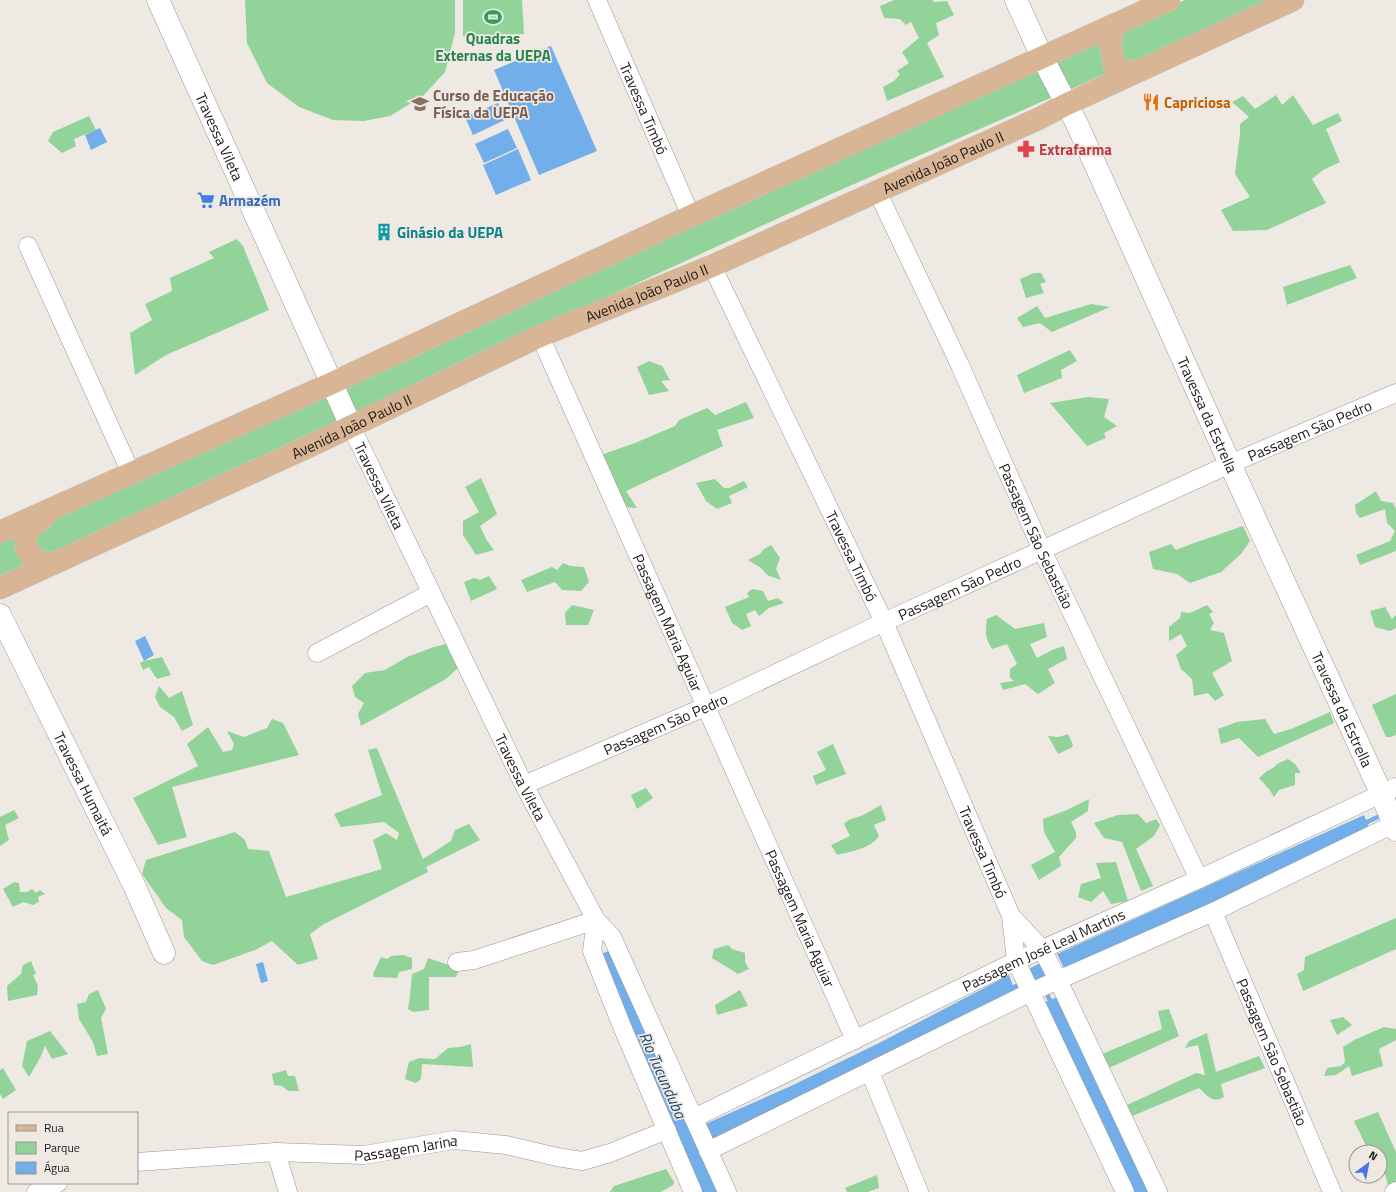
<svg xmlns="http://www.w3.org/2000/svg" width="1396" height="1192" font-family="'Titillium Web',sans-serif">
<rect width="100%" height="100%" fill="#efe9e4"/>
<g fill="#91d398">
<path d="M245,0H455V33L445,72L423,96L390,116L364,121L333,120L299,107L267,83L247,43Z"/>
<path d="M463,0H522L524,34L463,36Z"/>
<path d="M894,0H932L934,2L947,1L954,15L936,23L939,35L927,43L944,77L887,101L883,87L894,81L900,74L897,71L909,63L902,52L919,38L911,22L906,25L900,19L884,18L880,6Z"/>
<path d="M1185,0H1271L1201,32L829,195L0,576V539Z"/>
<path d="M1276,95L1282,105L1293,95L1313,125L1338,113L1342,121L1326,129L1340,162L1323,170L1312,179L1326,203L1267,230L1233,231L1221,210L1250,197L1235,174L1240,134V124L1249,117L1232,102L1243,96L1255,109Z"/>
<path d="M89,116L96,130L74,139L76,146L62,153L48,141L53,132Z"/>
<path d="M237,239L243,246L269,310L166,355L135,375L130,333L152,320L145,304L172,291L170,278L214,258L209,252Z"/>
<path d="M1350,265L1357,278L1287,305L1283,287Z"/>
<path d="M1034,273H1041L1046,282L1040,284L1044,293L1026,298L1020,279Z"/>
<path d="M1091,304L1110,307L1052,332L1040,323L1023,327L1017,318L1037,306L1045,318Z"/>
<path d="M1070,350L1077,361L1061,370L1062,378L1024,393L1017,375Z"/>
<path d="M649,361L662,366L670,380L661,381L669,391L649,395L637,367Z"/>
<path d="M1088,397L1109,399L1104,417L1117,426L1104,433L1106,438L1087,446L1050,403Z"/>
<path d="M746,402L754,418L717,430L723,446L626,491L637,508L621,507L598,456L635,443L675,426L679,420L707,408L715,415Z"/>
<path d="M481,478L497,514L480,526L486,539L494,550L476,555L463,535V521L479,512L465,487Z"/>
<path d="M715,479L724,488H729L744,481L748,487L729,496L732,503L717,509L706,501L696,483Z"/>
<path d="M1376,491L1381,501L1393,503L1396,509V551L1360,565L1356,555L1390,541L1395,531L1387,523L1385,509L1360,518L1356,513L1355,505Z"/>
<path d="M1243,526L1250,541L1241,554L1221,572L1190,583L1177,574L1153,569L1149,552L1171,544L1176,550C1198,541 1221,534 1243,526Z"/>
<path d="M771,545L780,558L776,569L781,580L767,575L761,568L748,560L760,554L763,550Z"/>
<path d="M563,563L570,566L584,567L589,582L581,591L562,590L555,582L527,592L521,580L552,567L557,570Z"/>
<path d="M489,576L497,589L471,601L464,582L474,578L480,580Z"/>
<path d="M752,589L763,591L768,601L778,598L784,603L769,608L759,616L755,610L746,614L751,626L742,630L732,623L725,607L749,597L747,593Z"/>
<path d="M572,605L594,610L588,625H566L565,613Z"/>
<path d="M1207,605L1213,612L1209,614L1214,623L1210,630L1224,633L1232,661L1212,673L1224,695L1215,701L1208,693L1194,696L1192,679L1181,669L1176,655L1187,646L1181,634L1169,641V627L1180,618L1181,612L1190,613Z"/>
<path d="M1385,607L1392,619L1396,615V628L1390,631L1375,627L1370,611Z"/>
<path d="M996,615L1015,629L1044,623L1047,637L1030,644L1037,658L1052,650L1064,646L1067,659L1048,669L1055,683L1038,694L1025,684L1003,690L1000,683L1014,681L1010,678V669L1017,664L1007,644L992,649C985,637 985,633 987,619Z"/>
<path d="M450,643L461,665L446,679L361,726L358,714L364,703L355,697L352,686L365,673L385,670L407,657L434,647Z"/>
<path d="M162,657L171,675L157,679L149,667L143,670L140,663L144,661Z"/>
<path d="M159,686L169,698L182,691L193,725L182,731L174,717L160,707L155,697Z"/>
<path d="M1396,694V735L1391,737H1386L1372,705Z"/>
<path d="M1330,712L1334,723L1258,757L1239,738L1221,744L1218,729L1237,722L1265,719L1274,734L1291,729Z"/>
<path d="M272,719L283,723L299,755L172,787L187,837L158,845L133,798L198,766L187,744L208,727L223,752L232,750L234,744L227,731L244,737L267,728Z"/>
<path d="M1068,734L1073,745L1071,748L1058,754L1048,736L1059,737Z"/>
<path d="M833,744L846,774L816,785L813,776L826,770L817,752Z"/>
<path d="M377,748L423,859L451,841L455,830L469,824L480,840L426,867L428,872L324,924L310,934L318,959L298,965L272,941L255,950L213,965L202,961L184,937L182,920L166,908L142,874L146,860L235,832L245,840L248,849L269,851L286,897L382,869L373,840L386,833L397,840L399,833L384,822L341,827L334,814L382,795L368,750Z"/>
<path d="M1288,759L1295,764L1301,773H1295V785L1279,790L1274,797L1269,789L1259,778L1267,771L1273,768L1277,764Z"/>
<path d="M646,788L653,798L637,809L631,795Z"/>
<path d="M1089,799L1088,811L1071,822L1076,832V838L1059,857L1061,866L1039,880L1031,865L1055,852L1044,832L1043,819L1067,810Z"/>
<path d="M881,805L886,820L874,825L879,836C870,849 852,851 837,855L831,845L850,836L844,824C852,816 857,819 865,814C871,811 875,808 881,805Z"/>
<path d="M14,810L19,818L5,825L9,840L0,846V817Z"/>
<path d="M1138,814L1146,823L1156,819L1160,825L1154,836L1136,849L1153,886L1141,891L1122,842L1104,838L1094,823L1118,815Z"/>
<path d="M1116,862L1128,901L1111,904L1103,891L1091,902L1078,897L1081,884L1101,878L1096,863Z"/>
<path d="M14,882L19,883L20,892H27L32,889L36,893L40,890L45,894L38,897L39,902L33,905L23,902L13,907L3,889Z"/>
<path d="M1396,918V949L1303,991L1297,974L1304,970L1305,957Z"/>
<path d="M728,945L732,949L745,953V962L749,969L738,974L712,958L714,949Z"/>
<path d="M403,955L412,958V969L399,972L397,978L374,977L373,974L381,957L387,959L391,956Z"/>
<path d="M428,958L446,964L461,965L456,977H429V1010L413,1012L408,1009L410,996L412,974L424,969Z"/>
<path d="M31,961L36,974L33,975L38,986L37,995L8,1001L7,986L21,974L23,965Z"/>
<path d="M98,990L106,1009L101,1018L108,1054L97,1056L93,1042L79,1019L77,1004L86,1002L89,994Z"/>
<path d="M740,990L748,1006L717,1015L715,1005Z"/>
<path d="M1169,1009L1179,1036L1109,1068L1102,1054L1162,1029L1158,1011Z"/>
<path d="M1343,1017L1352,1025L1337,1035L1330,1020Z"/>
<path d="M1384,1027L1396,1029V1040L1379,1049L1383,1066L1352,1076L1349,1066L1336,1075L1324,1076L1327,1068L1341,1066L1345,1062L1343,1047L1354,1040Z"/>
<path d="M50,1031L68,1054L52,1059L45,1046L40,1058L29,1077L22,1066L27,1041Z"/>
<path d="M1207,1033L1216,1072L1259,1056L1265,1068L1221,1084L1224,1097C1212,1104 1208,1096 1199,1088L1130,1117L1125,1106L1196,1073L1205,1075L1198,1045L1185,1048L1189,1041Z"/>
<path d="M471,1044L473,1067L422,1064L421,1079L416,1083L405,1079L409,1062L419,1058L435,1059L448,1048L460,1047Z"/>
<path d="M3,1068L16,1090L3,1099L0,1094V1070Z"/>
<path d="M286,1070L288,1076H295L299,1091H288L282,1086L274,1085L272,1074Z"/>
<path d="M1378,1112L1396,1152V1183L1388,1186C1386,1174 1380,1164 1380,1152H1369L1354,1121Z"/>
<path d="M666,1169L674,1182L673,1185L661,1192H610L614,1186Z"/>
<path d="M877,1175L879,1188L868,1192H847L845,1188Z"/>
</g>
<g fill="#72afea">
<path d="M551,46L597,151L539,175L494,70Z"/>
<path d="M498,103L505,120L473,135L465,117Z"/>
<path d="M100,128L107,142L91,150L85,135Z"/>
<path d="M508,129L517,148L484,163L475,144Z"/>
<path d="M518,149L531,180L496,195L483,165Z"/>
<path d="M145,636L154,655L144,661L135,641Z"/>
<path d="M1364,815L1370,830L1065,970L1057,954Z"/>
<path d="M611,950L721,1192H702L599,955Z"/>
<path d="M263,962L268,981L261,983L256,964Z"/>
<path d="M1042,962L1050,979L1031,988L1023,972Z"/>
<path d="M1009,975L1016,994L711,1142L703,1125L793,1085L879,1043Z"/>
<path d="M1057,997L1150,1192H1134L1094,1104L1043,1003Z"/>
</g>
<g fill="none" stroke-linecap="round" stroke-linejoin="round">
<g stroke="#72afea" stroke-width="4.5">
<path d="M1363,824L1384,814"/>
<path d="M1008,990L1023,983"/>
<path d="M1045,990L1052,1005"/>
</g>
<g stroke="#9b9692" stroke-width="19">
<g id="minor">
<path id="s1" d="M597,0L691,216"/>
<path id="s2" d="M877,191L959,363L1042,550L1199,879"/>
<path d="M28,246L131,473"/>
<path id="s3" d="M712,266L884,622L1011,916L1016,961L1125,1192"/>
<path id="s4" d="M540,336L855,1040"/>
<path id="s5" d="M351,426L524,785L596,920L612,937L727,1192"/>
<path d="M317,653L431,593"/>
<path id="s6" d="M524,785L707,706L884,622L1042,550L1230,464L1396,393"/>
<path id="s7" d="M1213,912L1332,1192"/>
<path d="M1011,916L1042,949L1058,980L1158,1192"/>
<path d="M596,920L592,951L621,1024L693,1192"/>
<path d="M457,962L474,960L596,920"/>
<path d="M870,1072L919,1192"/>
<path id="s8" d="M694,1118L1016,961L1199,879L1396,787"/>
<path d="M708,1151L1031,992L1213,912L1396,823"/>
<path d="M276,1152L288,1192"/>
<path id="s9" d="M137,1162L276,1152L364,1155L454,1140L506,1145L557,1157L582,1161L610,1153L667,1130"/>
<path d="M36,1192L58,1183"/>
<path d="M1394,1192L1396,1191"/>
</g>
</g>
<g stroke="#9b9692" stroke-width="23">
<g id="tertiary">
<path id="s10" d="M158,0L351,426"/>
<path id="s11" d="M1016,0L1042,57L1077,124L1230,464L1381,793L1396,830"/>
<path id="s12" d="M0,615L134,885L164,953"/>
</g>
</g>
<g stroke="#c8c8c7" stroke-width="23">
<g id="primary">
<path d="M1114,25L1110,41L1114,65L1120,71L1124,72L1140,70"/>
<path d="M45,516C40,521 30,527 26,534C24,539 25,544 27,549C33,561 43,566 56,562"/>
<path d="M0,532L330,384L691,216L1169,0"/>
<path id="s13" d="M0,588L312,445L540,336L712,266L1038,119L1067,104L1293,0"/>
</g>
</g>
<use href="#minor" stroke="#fff" stroke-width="18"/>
<use href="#tertiary" stroke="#fff" stroke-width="22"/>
<use href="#primary" stroke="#d8b594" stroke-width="22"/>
</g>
<defs>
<g id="stadium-bare" transform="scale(1.38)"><path d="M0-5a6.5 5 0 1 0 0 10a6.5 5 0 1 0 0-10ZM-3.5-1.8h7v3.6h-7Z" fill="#2e9e5b" stroke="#efe9e4" stroke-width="2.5" paint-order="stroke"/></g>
<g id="restaurant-bare" transform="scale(1.38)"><path d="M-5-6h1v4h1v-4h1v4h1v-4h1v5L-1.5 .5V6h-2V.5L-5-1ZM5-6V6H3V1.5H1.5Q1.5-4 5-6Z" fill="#e8710a" stroke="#efe9e4" stroke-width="2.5" paint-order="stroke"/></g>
<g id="university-bare" transform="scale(1.38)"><path d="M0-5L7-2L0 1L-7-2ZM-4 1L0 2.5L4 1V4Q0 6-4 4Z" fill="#8d6e63" stroke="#efe9e4" stroke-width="2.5" paint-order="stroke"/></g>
<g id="pharmacy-bare" transform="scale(1.38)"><path d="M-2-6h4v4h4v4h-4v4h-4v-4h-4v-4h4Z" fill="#e0444e" stroke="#efe9e4" stroke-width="2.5" paint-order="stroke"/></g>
<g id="supermarket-bare" transform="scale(1.38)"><path d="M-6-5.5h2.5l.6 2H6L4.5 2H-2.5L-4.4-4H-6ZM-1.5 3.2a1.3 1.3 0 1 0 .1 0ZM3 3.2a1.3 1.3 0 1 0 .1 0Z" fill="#3f7fe0" stroke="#efe9e4" stroke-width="2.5" paint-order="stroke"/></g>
<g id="building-bare" transform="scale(1.38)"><path d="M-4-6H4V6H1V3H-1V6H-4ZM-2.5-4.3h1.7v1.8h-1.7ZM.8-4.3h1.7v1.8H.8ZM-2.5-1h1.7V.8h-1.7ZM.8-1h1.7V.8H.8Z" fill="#0f9aa8" stroke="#efe9e4" stroke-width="2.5" paint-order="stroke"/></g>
</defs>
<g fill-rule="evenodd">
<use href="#stadium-bare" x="493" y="17"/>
<use href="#restaurant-bare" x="1151" y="102"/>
<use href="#university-bare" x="420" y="104"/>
<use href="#pharmacy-bare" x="1026" y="149"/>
<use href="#supermarket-bare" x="206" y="200"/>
<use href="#building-bare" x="384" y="232"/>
</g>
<g text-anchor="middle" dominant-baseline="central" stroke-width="3.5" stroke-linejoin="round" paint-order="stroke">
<g font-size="15" font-weight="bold" fill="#27864d" stroke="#efe9e4">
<text x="493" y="38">Quadras<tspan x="493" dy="17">Externas da UEPA</tspan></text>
</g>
<g font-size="15" font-weight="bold" fill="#785e54" stroke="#efe9e4" text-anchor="start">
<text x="433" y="95">Curso de Educação<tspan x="433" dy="17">Física da UEPA</tspan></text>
</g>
<g font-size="15" font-weight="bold" fill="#c56008" stroke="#efe9e4" text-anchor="start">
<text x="1164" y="102">Capriciosa</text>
</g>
<g font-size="15" fill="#1b1917" stroke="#efe9e4">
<text stroke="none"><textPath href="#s1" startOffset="118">Travessa Timbó</textPath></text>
<text stroke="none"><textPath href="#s10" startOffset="150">Travessa Vileta</textPath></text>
<text stroke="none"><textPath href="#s13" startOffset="1035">Avenida João Paulo II</textPath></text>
<text stroke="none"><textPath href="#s13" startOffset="711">Avenida João Paulo II</textPath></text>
<text stroke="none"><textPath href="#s11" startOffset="457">Travessa da Estrella</textPath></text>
<text stroke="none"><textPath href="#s13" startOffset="387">Avenida João Paulo II</textPath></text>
<text stroke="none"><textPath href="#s6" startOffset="862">Passagem São Pedro</textPath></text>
<text stroke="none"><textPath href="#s5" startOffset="66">Travessa Vileta</textPath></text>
<text stroke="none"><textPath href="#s2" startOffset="380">Passagem São Sebastião</textPath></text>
<text stroke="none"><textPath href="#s3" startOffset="322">Travessa Timbó</textPath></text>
<text stroke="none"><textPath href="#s6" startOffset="478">Passagem São Pedro</textPath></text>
<text stroke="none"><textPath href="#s4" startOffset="314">Passagem Maria Aguiar</textPath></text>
<text stroke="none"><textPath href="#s11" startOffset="781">Travessa da Estrella</textPath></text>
<text stroke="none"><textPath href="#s6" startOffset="154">Passagem São Pedro</textPath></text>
<text stroke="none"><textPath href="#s5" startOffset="390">Travessa Vileta</textPath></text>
<text stroke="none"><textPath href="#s12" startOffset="188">Travessa Humaitá</textPath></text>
<text stroke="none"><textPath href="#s3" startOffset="646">Travessa Timbó</textPath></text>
<text stroke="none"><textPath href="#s4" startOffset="638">Passagem Maria Aguiar</textPath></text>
<text stroke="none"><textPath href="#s8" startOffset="388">Passagem José Leal Martins</textPath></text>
<text stroke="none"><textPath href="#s7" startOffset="152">Passagem São Sebastião</textPath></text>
<text stroke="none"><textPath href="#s9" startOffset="270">Passagem Jarina</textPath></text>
</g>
<g font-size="15" font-weight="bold" fill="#be3a42" stroke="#efe9e4" text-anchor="start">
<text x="1039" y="149">Extrafarma</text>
</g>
<g font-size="15" font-weight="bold" fill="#366cbe" stroke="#efe9e4" text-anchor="start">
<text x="219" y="200">Armazém</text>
</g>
<g font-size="15" font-weight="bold" fill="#0d838f" stroke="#efe9e4" text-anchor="start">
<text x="397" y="232">Ginásio da UEPA</text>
</g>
<g font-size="16" font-style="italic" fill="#19456c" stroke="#efe9e4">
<text transform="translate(663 1075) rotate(66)">Rio Tucunduba</text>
</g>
</g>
<rect x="8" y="1112" width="130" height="72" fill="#efe9e4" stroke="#9a9692"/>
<rect x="16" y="1125" width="20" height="6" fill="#d8b594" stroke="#9a9692"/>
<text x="44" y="1132" font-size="12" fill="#1b1917">Rua</text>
<rect x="16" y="1142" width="20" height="12" fill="#91d398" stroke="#9a9692"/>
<text x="44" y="1152" font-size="12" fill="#1b1917">Parque</text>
<rect x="16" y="1162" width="20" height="12" fill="#72afea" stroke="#9a9692"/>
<text x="44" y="1172" font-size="12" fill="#1b1917">Água</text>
<g transform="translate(1368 1164) rotate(32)"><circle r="19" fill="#efe9e4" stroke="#9a9692"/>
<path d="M0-3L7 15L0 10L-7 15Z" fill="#4b74e7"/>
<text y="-6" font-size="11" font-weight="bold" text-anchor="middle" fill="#1b1917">N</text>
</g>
</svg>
